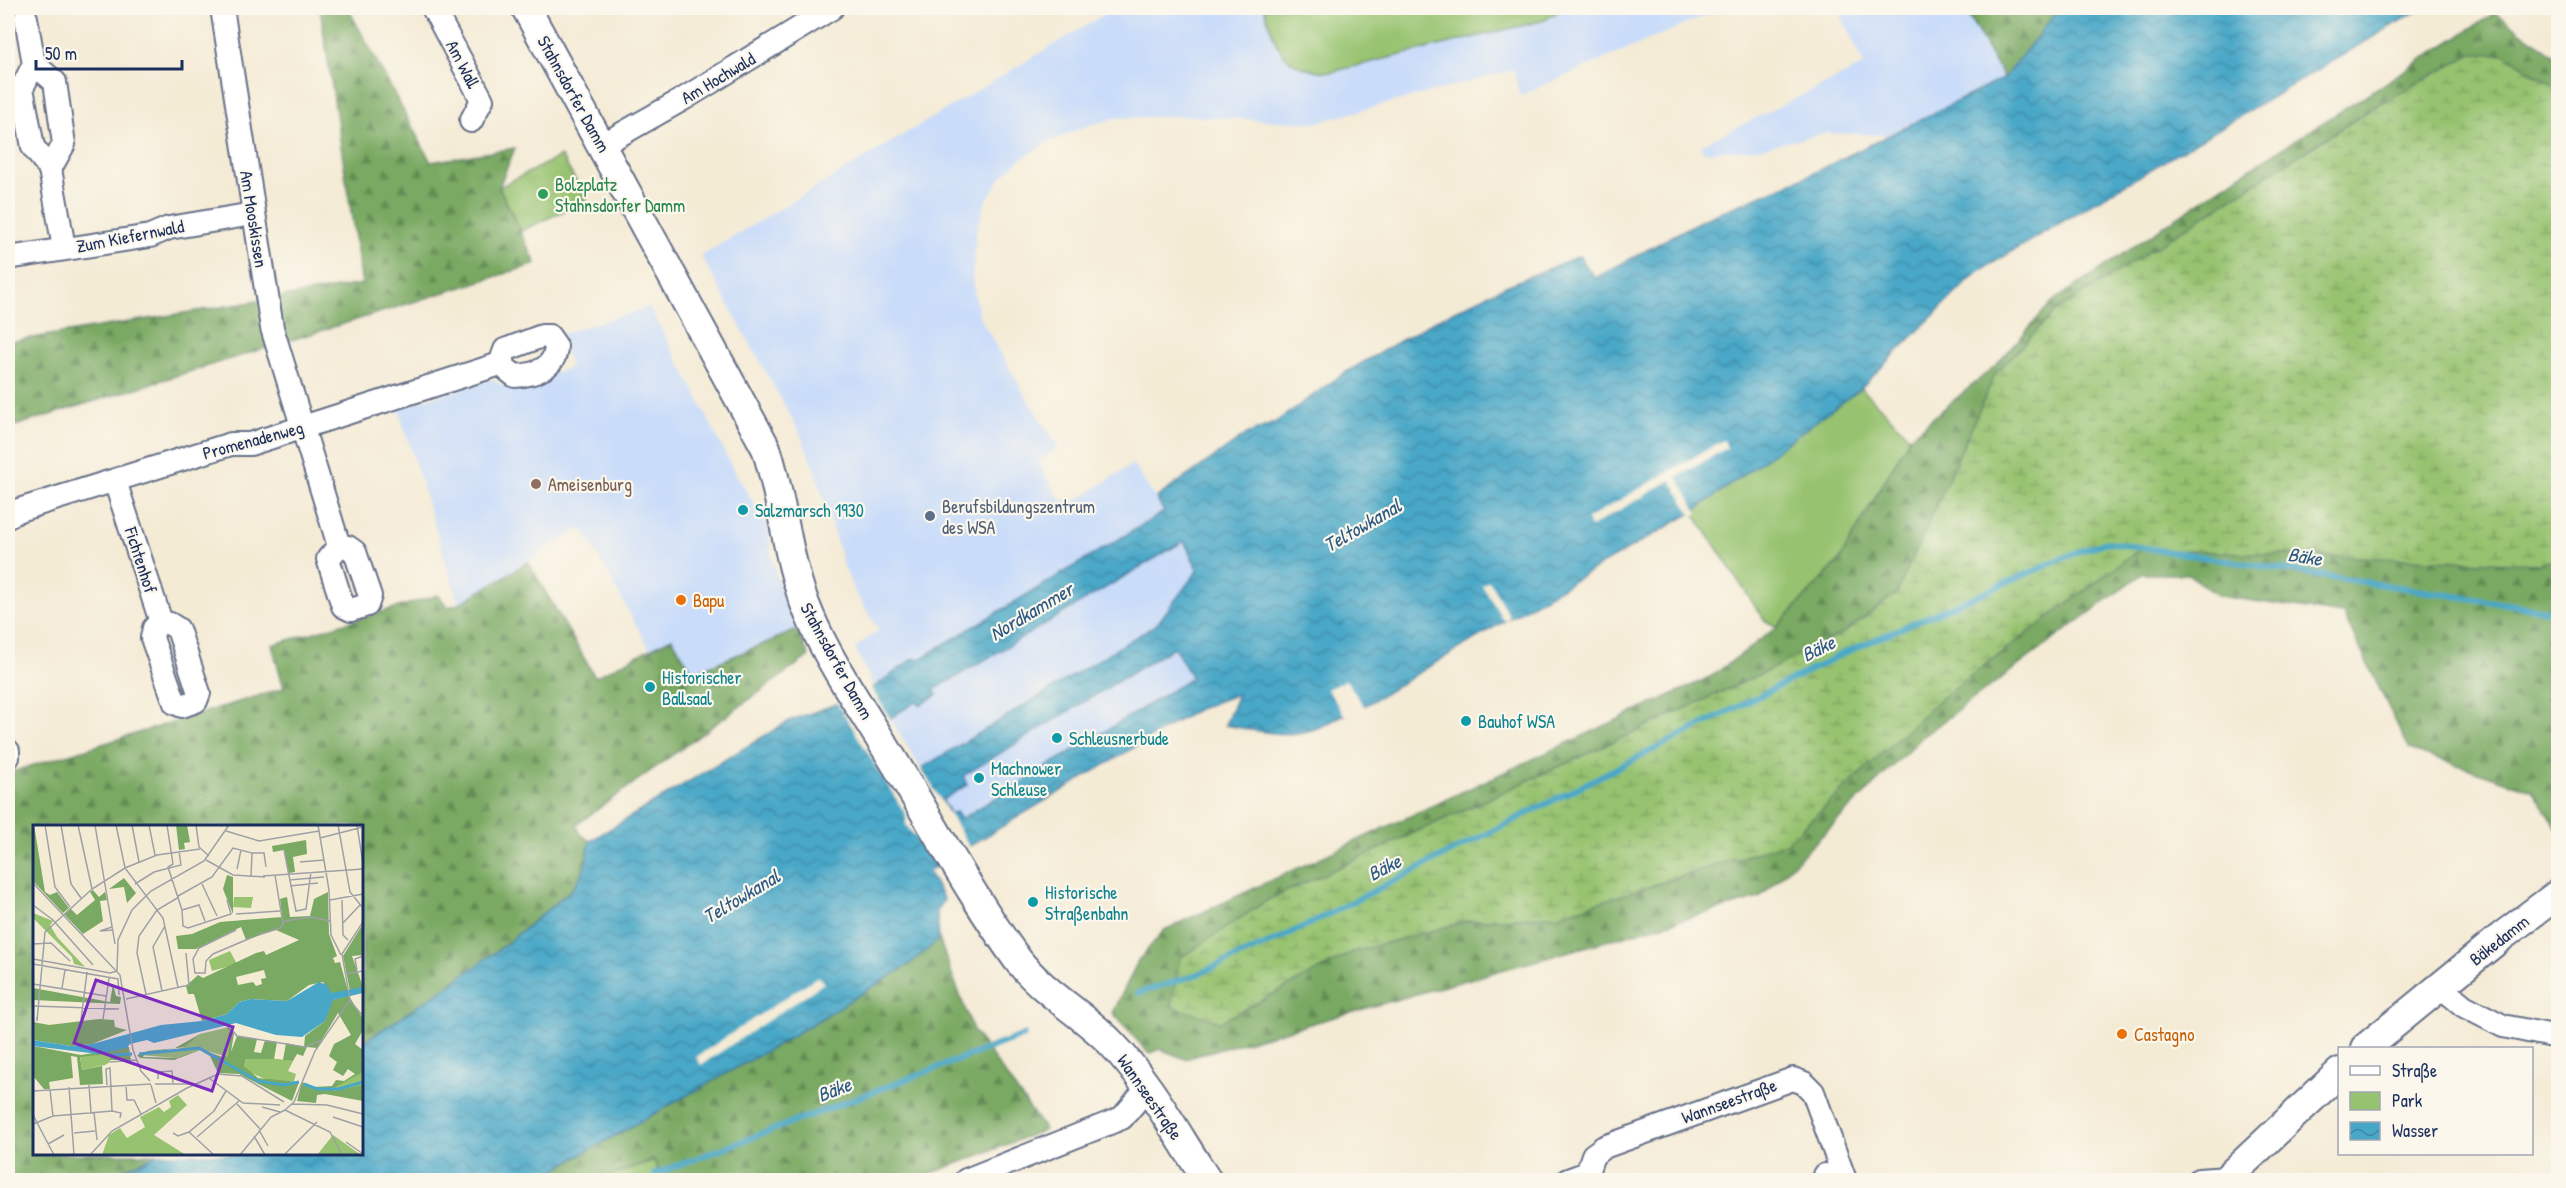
<svg xmlns="http://www.w3.org/2000/svg" width="2566" height="1188" font-family="'Patrick Hand',sans-serif">
<defs>
<pattern id="forest-firs" width="22" height="20" patternUnits="userSpaceOnUse" patternTransform="scale(1.5)"><rect width="22" height="20" fill="#79a962"/><path d="M5 1l3.5 6h-7zM16 11l3.5 6h-7z" fill="#628a54"/></pattern>
<pattern id="wetland-marsh" width="20" height="14" patternUnits="userSpaceOnUse" patternTransform="scale(1.5)"><rect width="20" height="14" fill="#97c370"/><path d="M1 5h8M5 5V1M11 12h8M15 12V8" fill="none" stroke="#7a9f5f"/></pattern>
<pattern id="water-waves" width="16" height="10" patternUnits="userSpaceOnUse" patternTransform="scale(1.5)"><rect width="16" height="10" fill="#48a7c7"/><path d="M0 5q4-4 8 0t8 0" fill="none" stroke="#3b88a5"/></pattern>
</defs>
<rect width="100%" height="100%" fill="#fbf7ec"/>
<filter id="ink" filterUnits="userSpaceOnUse"><feTurbulence type="fractalNoise" baseFrequency=".0167" numOctaves="2"/><feDisplacementMap in="SourceGraphic" scale="12" xChannelSelector="R" yChannelSelector="G"/><feConvolveMatrix kernelMatrix="1 2 1 2 8 2 1 2 1" color-interpolation-filters="sRGB"/></filter>
<filter id="wash" filterUnits="userSpaceOnUse"><feTurbulence type="fractalNoise" baseFrequency=".008" numOctaves="4" result="noise"/><feDisplacementMap in="SourceGraphic" scale="24" xChannelSelector="R" yChannelSelector="G"/><feGaussianBlur stdDeviation="1.35" result="paint"/><feColorMatrix in="noise" values="0 0 0 0 0 0 0 0 0 0 0 0 0 0 0 0 0 1.4 0 .05"/><feComposite in="paint" operator="in"/></filter>
<g filter="url(#wash)">
<rect width="100%" height="100%" fill="#f4ebd5"/>
<g fill="#c9dcf9">
<path d="M1115,8H1723L1519,96L1514,70L1314,123L1187,116L1115,118L1087,126L1046,143L1017,162L1000,179L987,199L976,231L972,281L980,318L1035,411L1059,447L1038,462L1060,499L1074,502L1133,464L1164,512L918,660L914,658L874,687L855,648L879,630L854,591L843,564L816,473L800,433L701,256Z"/>
<path d="M1838,8H1964L2004,78L1887,135L1827,133L1754,149L1703,152L1701,145L1864,65Z"/>
<path d="M649,307L693,388L733,469L768,527L771,554L782,596L797,630L693,673L672,638L650,650L582,528L459,604L398,408L491,379L506,387L570,368L561,334Z"/>
<path d="M1184,541L1198,570L1157,624L918,770L887,719L917,700L920,705L937,695L934,690Z"/>
<path d="M1174,647L1193,678L961,819L951,815L942,800L967,785L962,776Z"/>
</g>
<g fill="#97c370" stroke="#597967" stroke-width="1.5">
<path d="M1264,8H1563L1545,20L1331,72C1282,70 1277,49 1264,8Z"/>
<path d="M561,156L587,200L521,231L499,187Z"/>
<path d="M1861,388L1910,437L1839,561L1777,627L1764,620L1693,512Z"/>
<path d="M654,1160L662,1180H598Z"/>
</g>
<g fill="url(#forest-firs)" stroke="#4a6c60" stroke-width="1.5">
<path d="M320,8H348L431,162L515,148L499,187L536,264L8,428V342L362,284Z"/>
<path d="M1964,8H2066L2055,14L2004,78Z"/>
<path d="M2495,13L2558,58V89L2504,54H2472L2378,105L2056,311L1996,373L1897,593L1845,632L1774,668L1268,900L1220,1022L1353,952L1467,921L1558,915L1786,843L1942,697L2140,549L2540,564L2558,558V831L2532,790L2409,749L2343,614L2219,596L2188,574H2142L1922,737L1759,898L1185,1059L1160,1049L1149,1054L1113,1013L1138,961L1164,930L1712,676L1777,627L1839,561L1910,437L1995,366L2052,302L2229,182Z"/>
<path d="M528,562L595,677L672,638L693,673L797,630L809,656L576,825L581,834L590,841L585,867L574,887L505,945L441,991L362,1043V826H34V1154H158L100,1180H8V773L284,688L272,645L438,595L448,607L459,604Z"/>
<path d="M939,939L973,1030L1045,1130L914,1180H662L654,1160L598,1180H536L784,1041L910,964Z"/>
</g>
<path fill="url(#wetland-marsh)" stroke="#597967" stroke-width="1.5" d="M2472,54H2504L2558,89V558L2540,564L2140,549L1942,697L1786,843L1558,915L1467,921L1353,952L1220,1022L1171,1006L1180,958L1268,900L1774,668L1845,632L1897,593L1996,373L2056,311L2378,105Z"/>
<path fill="url(#water-waves)" stroke="#326b92" stroke-width="1.5" fill-rule="evenodd" d="M2066,8H2422L1976,273L1861,388L1693,512L1506,620L1364,706L1347,716L1342,715C1298,744 1273,733 1225,725L1238,694L1198,709L928,871L944,900L937,912L939,939L910,964L784,1041L536,1180H100L158,1154H362V1043L441,991L505,945L574,888L585,867L590,841L789,721L836,704L874,687L914,658L918,660L1164,512L1156,498L1247,434L1274,423L1343,374L1438,319L1506,286L1579,256L1595,278L1702,220L1807,176L2004,78L2055,14ZM1184,541L1198,570L1157,624L919,770L887,720L917,701L920,705L937,695L934,690ZM1174,647L1192,678L961,819L956,812L951,814L942,800L967,785L963,776Z"/>
<g fill="#f4ebd5">
<path d="M1724,440L1727,448L1677,477L1698,513L1695,515L1692,516L1671,480L1591,527L1587,519Z"/>
<path d="M1489,581L1510,617L1504,621L1482,585Z"/>
<path d="M1346,680L1366,709L1347,719L1327,689Z"/>
<path d="M870,686L971,849L939,867L921,838L913,835L906,825V815L836,701Z"/>
<path d="M818,976L824,983L701,1065L696,1057Z"/>
</g>
<g fill="none" stroke-linecap="round" stroke-linejoin="round">
<g stroke="#48a7c7" stroke-width="6">
<path d="M1138,993L1193,976L1283,937L1844,653L2080,551L2107,542L2558,612"/>
<path d="M655,1174L1024,1035"/>
</g>
</g>
</g>
<g filter="url(#ink)">
<g fill="none" stroke-linecap="round" stroke-linejoin="round">
<g stroke="#677188" stroke-width="26">
<g id="minor">
<path d="M222,8L272,328L339,546L328,559L343,606L351,610L367,605L370,596L355,552L348,547L339,546"/>
<path d="M433,8L482,100L471,121"/>
<path d="M26,18L34,64L55,82L64,144L50,169L64,248"/>
<path d="M34,64L22,88L33,147L50,169"/>
<path d="M602,145L685,98L832,8"/>
<path d="M8,258L150,236L169,228L253,214"/>
<path d="M542,336H549L556,346C556,368 534,375 515,376L500,364L505,350Z"/>
<path d="M115,481L161,622L170,624L178,629L199,693L196,701L182,706L175,703L152,638L154,628L161,622"/>
<path d="M8,517L19,510L231,444H250L500,364"/>
<path d="M8,751V757"/>
<path d="M2441,987L2464,1006L2503,1026L2558,1037"/>
<path d="M1825,1175L1827,1180"/>
<path d="M966,1180L1122,1118L1139,1098L1149,1092"/>
<path d="M1568,1180L1587,1173L1593,1155L1604,1147L1793,1079L1804,1083L1813,1092L1845,1180"/>
<path d="M2199,1180L2228,1178"/>
</g>
</g>
<g stroke="#677188" stroke-width="32">
<g id="tertiary">
<path d="M526,8L766,448C784,503 786,560 809,614C830,665 866,715 895,763C935,828 972,897 1017,959C1043,993 1082,1013 1111,1043C1150,1083 1177,1135 1207,1180"/>
<path d="M2365,1048L2501,937L2558,894"/>
<path d="M2225,1180L2340,1072"/>
</g>
</g>
<use href="#minor" stroke="#fff" stroke-width="22"/>
<use href="#tertiary" stroke="#fff" stroke-width="28"/>
</g>
</g>
<circle fill="#2e9e5b" stroke="#fbf7ec" stroke-width="2" cx="543" cy="194" r="6"/>
<circle fill="#8d6e63" stroke="#fbf7ec" stroke-width="2" cx="536" cy="484" r="6"/>
<g fill="#0f9aa8" stroke="#fbf7ec" stroke-width="2">
<circle cx="743" cy="510" r="6"/>
<circle cx="650" cy="687" r="6"/>
<circle cx="1466" cy="721" r="6"/>
<circle cx="1057" cy="738" r="6"/>
<circle cx="979" cy="778" r="6"/>
<circle cx="1033" cy="902" r="6"/>
</g>
<circle fill="#5c6f8a" stroke="#fbf7ec" stroke-width="2" cx="930" cy="516" r="6"/>
<g fill="#e8710a" stroke="#fbf7ec" stroke-width="2">
<circle cx="681" cy="600" r="6"/>
<circle cx="2122" cy="1034" r="6"/>
</g>
<g text-anchor="middle" dominant-baseline="central" stroke-width="4.5" stroke-linejoin="round" paint-order="stroke">
<g font-size="18" fill="#1b2f5e" stroke="#fbf7ec">
<text transform="translate(463 64) rotate(62)">Am Wall</text>
<text transform="translate(718 78) rotate(-31)">Am Hochwald</text>
<text transform="translate(574 94) rotate(61)">Stahnsdorfer Damm</text>
<text transform="translate(254 219) rotate(81)">Am Mooskissen</text>
<text transform="translate(130 236) rotate(-11)">Zum Kiefernwald</text>
<text transform="translate(253 440) rotate(-15)">Promenadenweg</text>
<text transform="translate(141 560) rotate(72)">Fichtenhof</text>
<text transform="translate(837 661) rotate(61)">Stahnsdorfer Damm</text>
<text transform="translate(2499 940) rotate(-38)">Bäkedamm</text>
<text transform="translate(1150 1097) rotate(55)">Wannseestraße</text>
<text transform="translate(1729 1101) rotate(-20)">Wannseestraße</text>
</g>
<g font-size="18" fill="#27864d" stroke="#fbf7ec" text-anchor="start">
<text x="555" y="184">Bolzplatz<tspan x="555" dy="21">Stahnsdorfer Damm</tspan></text>
</g>
<g font-size="18" fill="#785e54" stroke="#fbf7ec" text-anchor="start">
<text x="548" y="484">Ameisenburg</text>
</g>
<g font-size="18" fill="#4e5e75" stroke="#fbf7ec" text-anchor="start">
<text x="942" y="506">Berufsbildungszentrum<tspan x="942" dy="21">des WSA</tspan></text>
</g>
<g font-size="18" fill="#0d838f" stroke="#fbf7ec" text-anchor="start">
<text x="755" y="510">Salzmarsch 1930</text>
<text x="662" y="677">Historischer<tspan x="662" dy="21">Ballsaal</tspan></text>
<text x="1478" y="721">Bauhof WSA</text>
<text x="1069" y="738">Schleusnerbude</text>
<text x="991" y="768">Machnower<tspan x="991" dy="21">Schleuse</tspan></text>
<text x="1045" y="892">Historische<tspan x="1045" dy="21">Straßenbahn</tspan></text>
</g>
<g font-size="18" fill="#c56008" stroke="#fbf7ec" text-anchor="start">
<text x="693" y="600">Bapu</text>
<text x="2134" y="1034">Castagno</text>
</g>
<g font-size="20" font-style="italic" fill="#2b5983" stroke="#fbf7ec">
<text transform="translate(1362 525) rotate(-30)">Teltowkanal</text>
<text transform="translate(2305 556) rotate(9)">Bäke</text>
<text transform="translate(1031 611) rotate(-31)">Nordkammer</text>
<text transform="translate(1818 648) rotate(-26)">Bäke</text>
<text transform="translate(1384 867) rotate(-27)">Bäke</text>
<text transform="translate(741 896) rotate(-31)">Teltowkanal</text>
<text transform="translate(834 1089) rotate(-21)">Bäke</text>
</g>
</g>
<g transform="translate(33 825)">
<rect width="330" height="330" fill="#f4ebd5"/>
<path d="M201,72H220L218,83L200,82ZM197,126L204,139L179,146L176,135ZM77,229V237L72,240L49,245L47,231ZM229,232L260,236L255,246L263,249L261,256H237L216,247L211,241L213,234ZM145,270L154,280L121,310L153,330H69L76,310L87,303L94,313L112,302L107,292L126,282L131,287L138,282L136,276ZM300,310L328,330H284Z" fill="#97c370"/>
<path d="M1,0L12,67L17,70L24,67L36,83L30,88L0,56ZM143,0H154L157,17L151,18L152,24L146,25ZM273,15L274,29L260,32L262,47L256,48L251,25L240,27L239,21ZM194,50L200,52V89L190,64ZM91,53L103,68L94,78L91,62L76,64ZM60,65L66,72L72,67L74,75L67,76L70,96L50,109L31,89L37,83L44,90L62,75L57,67ZM295,67L296,109L304,131L300,133L302,138L307,137L315,166L298,169L290,157L276,160L254,176L218,174L206,177L194,189L169,196L161,169H155L153,161L165,150L170,153L223,128L231,126L233,130L266,115L243,105L213,115L208,102L163,124H145L143,111L159,109L187,97L249,92L247,74L250,73L254,72L257,92L277,91L281,74ZM231,145L233,153L228,154L229,159L223,161L220,157L205,160L203,152ZM330,99V130L319,131L330,162L317,166L310,131ZM80,159L83,171L88,172L87,179L0,175V163L77,177ZM316,171L330,194V205L322,219L330,225V276L292,269L284,270L283,278L264,276L269,257L281,262L299,261L303,255L311,256L322,249L315,244L310,251L300,245L304,237L296,231L301,219L318,210L305,188L284,223L274,222L270,231L264,229L260,236L250,235L253,218L271,222L272,211L292,196L299,175ZM66,194L81,195L82,202L94,205L59,219L38,221L0,215V197L16,200ZM196,202L201,208L198,227L204,211L224,214L221,227L228,228L232,215L244,217L241,234H213L211,241L225,253L266,257L259,276L206,249L185,248L177,231L167,225L141,235L107,233L104,230L142,223L167,209ZM194,203L189,232L167,224L143,233L110,232L114,226L154,222L167,209ZM0,221L48,230L96,222L98,235H77L76,229L47,232L49,245L69,241L70,259L47,260L44,232L38,231L40,253L16,257L17,264H11L0,251Z" fill="#79a962" fill-rule="evenodd"/>
<path d="M194,203L198,207L195,232L167,224L143,233L107,230L150,223L167,209ZM330,247V260L301,266L302,262Z" fill="#97c370"/>
<path d="M0,88L20,96L17,100L24,112L52,142L41,139L39,132L0,93Z" fill="#97c370"/>
<path d="M286,157L294,160L298,168L330,162V168L300,175L292,196L269,212L243,210L203,198L121,218L114,215L97,219L94,223L65,229L0,221V215L38,221L59,219L128,200L169,196L194,189L206,177L218,174L254,176Z" fill="#48a7c7"/>
<path fill="none" stroke="#48a7c7" stroke-width="3" d="M106,229L166,223L225,256L251,260L266,257M76,230L99,229M271,259L284,264H306L330,257"/>
<path fill="none" stroke="#9da0a5" stroke-width="1.5" d="M12,0L22,62L37,82M28,0L38,59L48,73M45,0L59,64M62,0L82,119M83,0L92,43L130,93L145,162M99,0L106,37M116,0L122,30M134,0L140,39L135,42L149,85L150,101L155,103L198,89L194,75M163,0L166,22L176,31M285,0L296,65L298,110L308,130M305,0L317,67L330,83M324,0L330,39M193,6L226,16L286,6M287,13L330,2M251,25L263,86L273,84L278,47M219,28H231L233,42M173,35L200,50L232,52M267,37L291,35M204,44L208,25M242,50L250,99M230,51L330,44M256,55L291,52M0,58L87,150L100,225L108,246L117,256M102,59L121,47L148,40L146,26M169,59L184,91M257,61L285,58M145,71L179,52L200,23L219,28L218,52M297,75L330,69M309,75L310,110L315,115M0,80L20,95L60,140M149,85L166,80L172,96M203,89L247,86M310,98L327,80M79,102L67,106L80,105M203,105L166,123L160,134L162,148H172L173,136L180,129L220,112M224,110L247,103L252,96L278,92L297,96M0,119L18,118L37,136M0,134L77,148L84,146M0,139L85,154L86,170M324,145L322,134L330,131M84,146L85,115L99,85L118,66L171,36L196,0M312,149L330,146M0,159L73,171M29,163L32,145M129,166L120,122L132,101M113,169L104,128L106,111L124,85L146,72M93,174L156,160L153,128M317,176L330,191M0,181L86,184H83M4,192V196L12,107L59,64L92,43L124,30L167,24M70,194L76,153M48,195L54,147M200,206L204,211L272,222L289,215M77,237L104,235M176,253L210,278L247,280M125,254V247L139,246L140,258M122,259H161M56,260L58,288M74,260L73,244L77,243L79,286M93,260L94,275H101L108,289M118,260L123,278M36,262L41,330M17,265L20,291M0,266L118,259M204,279L227,304M259,279L294,280L330,289M229,282L247,287M61,287L64,315M0,290L21,330M300,292L330,302M0,299L20,291L79,286L88,288L87,293M226,305L235,321M156,307L181,330M41,308L62,306M140,308L145,311L156,307L181,286L193,266M221,311L232,330M164,312L206,276M313,317L330,329M15,319L31,310M57,330L79,306L154,263L185,249L209,251L251,277M207,330L238,292L252,285M251,330L284,297M309,330L297,307L252,285L261,277L282,226L317,175L309,129L330,97"/>
<path fill="#7b2cbf" fill-opacity="0.15" stroke="#7b2cbf" stroke-width="3" d="M63,155L200,202L179,266L41,218Z"/>
<rect width="330" height="330" fill="none" stroke="#1b2f5e" stroke-width="3"/>
</g>
<rect width="2566" height="1188" fill="none" stroke="#fbf7ec" stroke-width="30"/>
<rect x="2338" y="1047" width="195" height="108" fill="#fbf7ec" stroke="#a1a7b3" stroke-width="1.5"/>
<rect x="2350" y="1066" width="30" height="9" fill="#ffffff" stroke="#a1a7b3" stroke-width="1.5"/>
<text x="2392" y="1077" font-size="18" fill="#1b2f5e">Straße</text>
<rect x="2350" y="1092" width="30" height="18" fill="#97c370" stroke="#a1a7b3" stroke-width="1.5"/>
<text x="2392" y="1107" font-size="18" fill="#1b2f5e">Park</text>
<rect x="2350" y="1122" width="30" height="18" fill="url(#water-waves)" stroke="#a1a7b3" stroke-width="1.5"/>
<text x="2392" y="1137" font-size="18" fill="#1b2f5e">Wasser</text>
<path d="M36 60v9h146v-9" fill="none" stroke="#1b2f5e" stroke-width="3"/>
<text x="45" y="60" font-size="18" fill="#1b2f5e" stroke="#fbf7ec" stroke-width="4.5" paint-order="stroke">50 m</text>
</svg>
